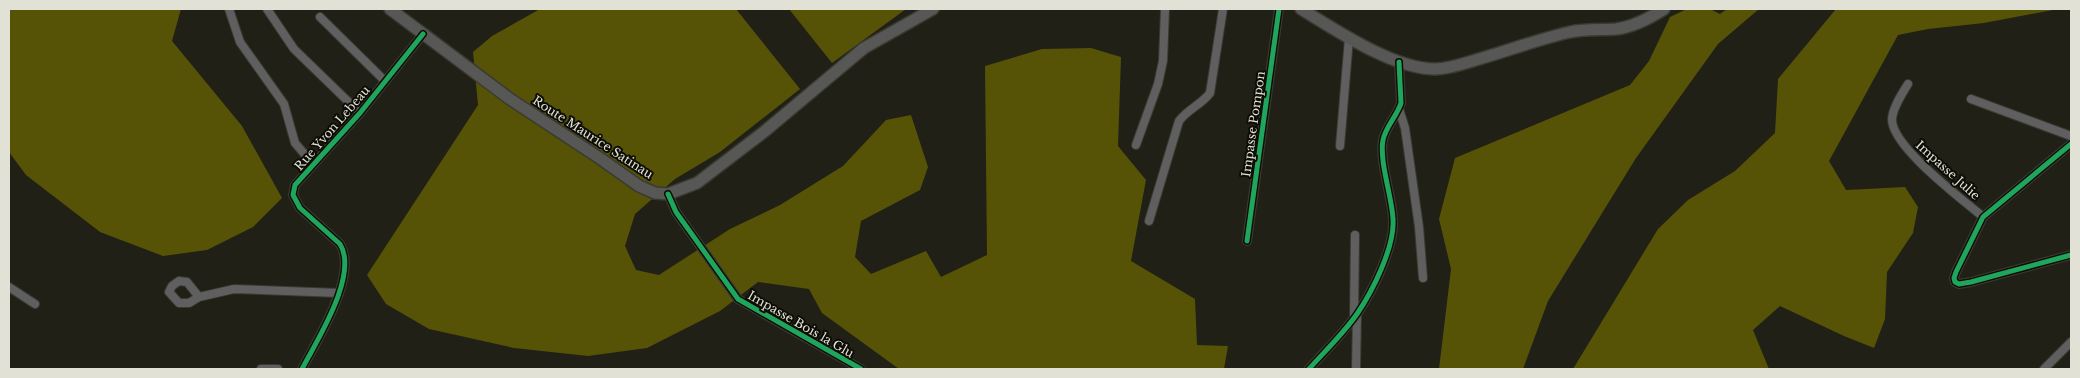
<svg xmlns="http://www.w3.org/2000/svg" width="2080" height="378" font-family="'Libre Baskerville',serif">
<rect width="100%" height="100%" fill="#202016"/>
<g fill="#565307">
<path d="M9,9H181L172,41L242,126L282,198L253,227L207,250L163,256L100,232L26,175L9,152Z"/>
<path d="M540,9H736L800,89L720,152L675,179L635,214L625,246L636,270L659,275L730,229L780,205L843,166L886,120L911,115L928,167L920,190L861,221L855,257L871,274L926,251L941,277L987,255L985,66L1042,49L1091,48L1121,57L1118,146L1146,180L1131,261L1195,299L1197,345L1228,346L1224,369H899L822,313L809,289L758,282L720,311L647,348L588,356L514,348L429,329L386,304L367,275L478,105L473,52L492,36Z"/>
<path d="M789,9H906L832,63Z"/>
<path d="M1687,9H1710L1720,14L1727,9H1759L1718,44L1636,158L1548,301L1523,369H1439L1451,269L1439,219L1455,158L1630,85L1649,61L1670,17Z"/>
<path d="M1836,9H2053V10L1984,23L1928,29L1898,35L1829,161L1846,190L1905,187L1918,207L1913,233L1887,272L1885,319L1874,348L1844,336L1780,306L1753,330L1769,369H1573L1658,229L1688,200L1735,171L1775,133L1778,79Z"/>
</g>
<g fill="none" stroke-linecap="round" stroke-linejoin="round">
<g stroke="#3a3a32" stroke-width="10">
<g id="minor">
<path d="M229,9L240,42L284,104L295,143L313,164"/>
<path d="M267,9L294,49L360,113"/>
<path d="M320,17L385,81"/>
<path d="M1908,84C1902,94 1893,107 1892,119C1891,146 1962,199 1983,217"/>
<path d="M1971,99L2071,136"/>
<path d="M1399,109L1405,128L1419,227L1423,278"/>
<path d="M2071,144L1983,217L1956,272L1954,278L1955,282L1959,284L1971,282L2071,255"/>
<path d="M1136,145L1158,84L1163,61L1165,9"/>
<path d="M1340,146L1349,38"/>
<path d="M668,194L676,212L738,299L861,369"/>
<path d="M1149,221L1179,121C1189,108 1201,105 1210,93L1223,9"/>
<path d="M1247,241L1279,9"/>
<path d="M9,287L35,304"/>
<path d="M199,297L187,282L179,281L172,286L169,292L179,303H189L199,297L234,289L339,293"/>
<path d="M1354,317L1355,235"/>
<path d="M261,369H278"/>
<path d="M302,369C317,340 359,275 340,244L300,208L293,195L295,185L360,113L423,34"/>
<path d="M1309,369C1325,351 1343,334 1357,314C1372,292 1395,247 1393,219C1392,197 1379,161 1383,140C1386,126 1397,116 1401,103L1399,62"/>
<path d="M1356,369L1357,314"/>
<path d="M2044,369L2071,342"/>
</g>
</g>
<g stroke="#3a3a32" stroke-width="14">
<g id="secondary">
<path d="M390,9L510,99L601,159L639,186L655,193L668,194L697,183L765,131L864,48L933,9"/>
<path d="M1301,9C1336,30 1393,69 1435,69C1450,69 1465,63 1479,59C1510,50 1539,39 1570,32C1585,29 1601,30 1616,29C1633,27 1650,18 1664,9"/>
</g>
</g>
<use href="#minor" stroke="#5f5f60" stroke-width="8"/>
<use href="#secondary" stroke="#575756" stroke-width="11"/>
<g stroke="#0d0d06" stroke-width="8">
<g id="cycleway">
<path d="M2071,144L1983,217L1956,272L1954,278L1955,282L1959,284L1971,282L2071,255"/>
<path d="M668,194L676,212L738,299L861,369"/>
<path d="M1247,241L1279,9"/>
<path d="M302,369C317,340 359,275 340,244L300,208L293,195L295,185L360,113L423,34"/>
<path d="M1309,369C1325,351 1343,334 1357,314C1372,292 1395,247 1393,219C1392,197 1379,161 1383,140C1386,126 1397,116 1401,103L1399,62"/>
</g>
</g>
<use href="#cycleway" stroke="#20a55d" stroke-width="5"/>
</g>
<g text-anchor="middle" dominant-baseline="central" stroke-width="4" stroke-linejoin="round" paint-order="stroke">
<g font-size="12" fill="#e1e1d5" stroke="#0d0d06">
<text transform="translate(1253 124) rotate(-82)">Impasse Pompon</text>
<text transform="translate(332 128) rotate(-49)">Rue Yvon Lebeau</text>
<text transform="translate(593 137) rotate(33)">Route Maurice Satinau</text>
<text transform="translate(1948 170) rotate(42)">Impasse Julie</text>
<text transform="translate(801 324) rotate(30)">Impasse Bois la Glu</text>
</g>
</g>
<rect width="2080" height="378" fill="none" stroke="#e1e1d5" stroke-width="20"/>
</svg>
